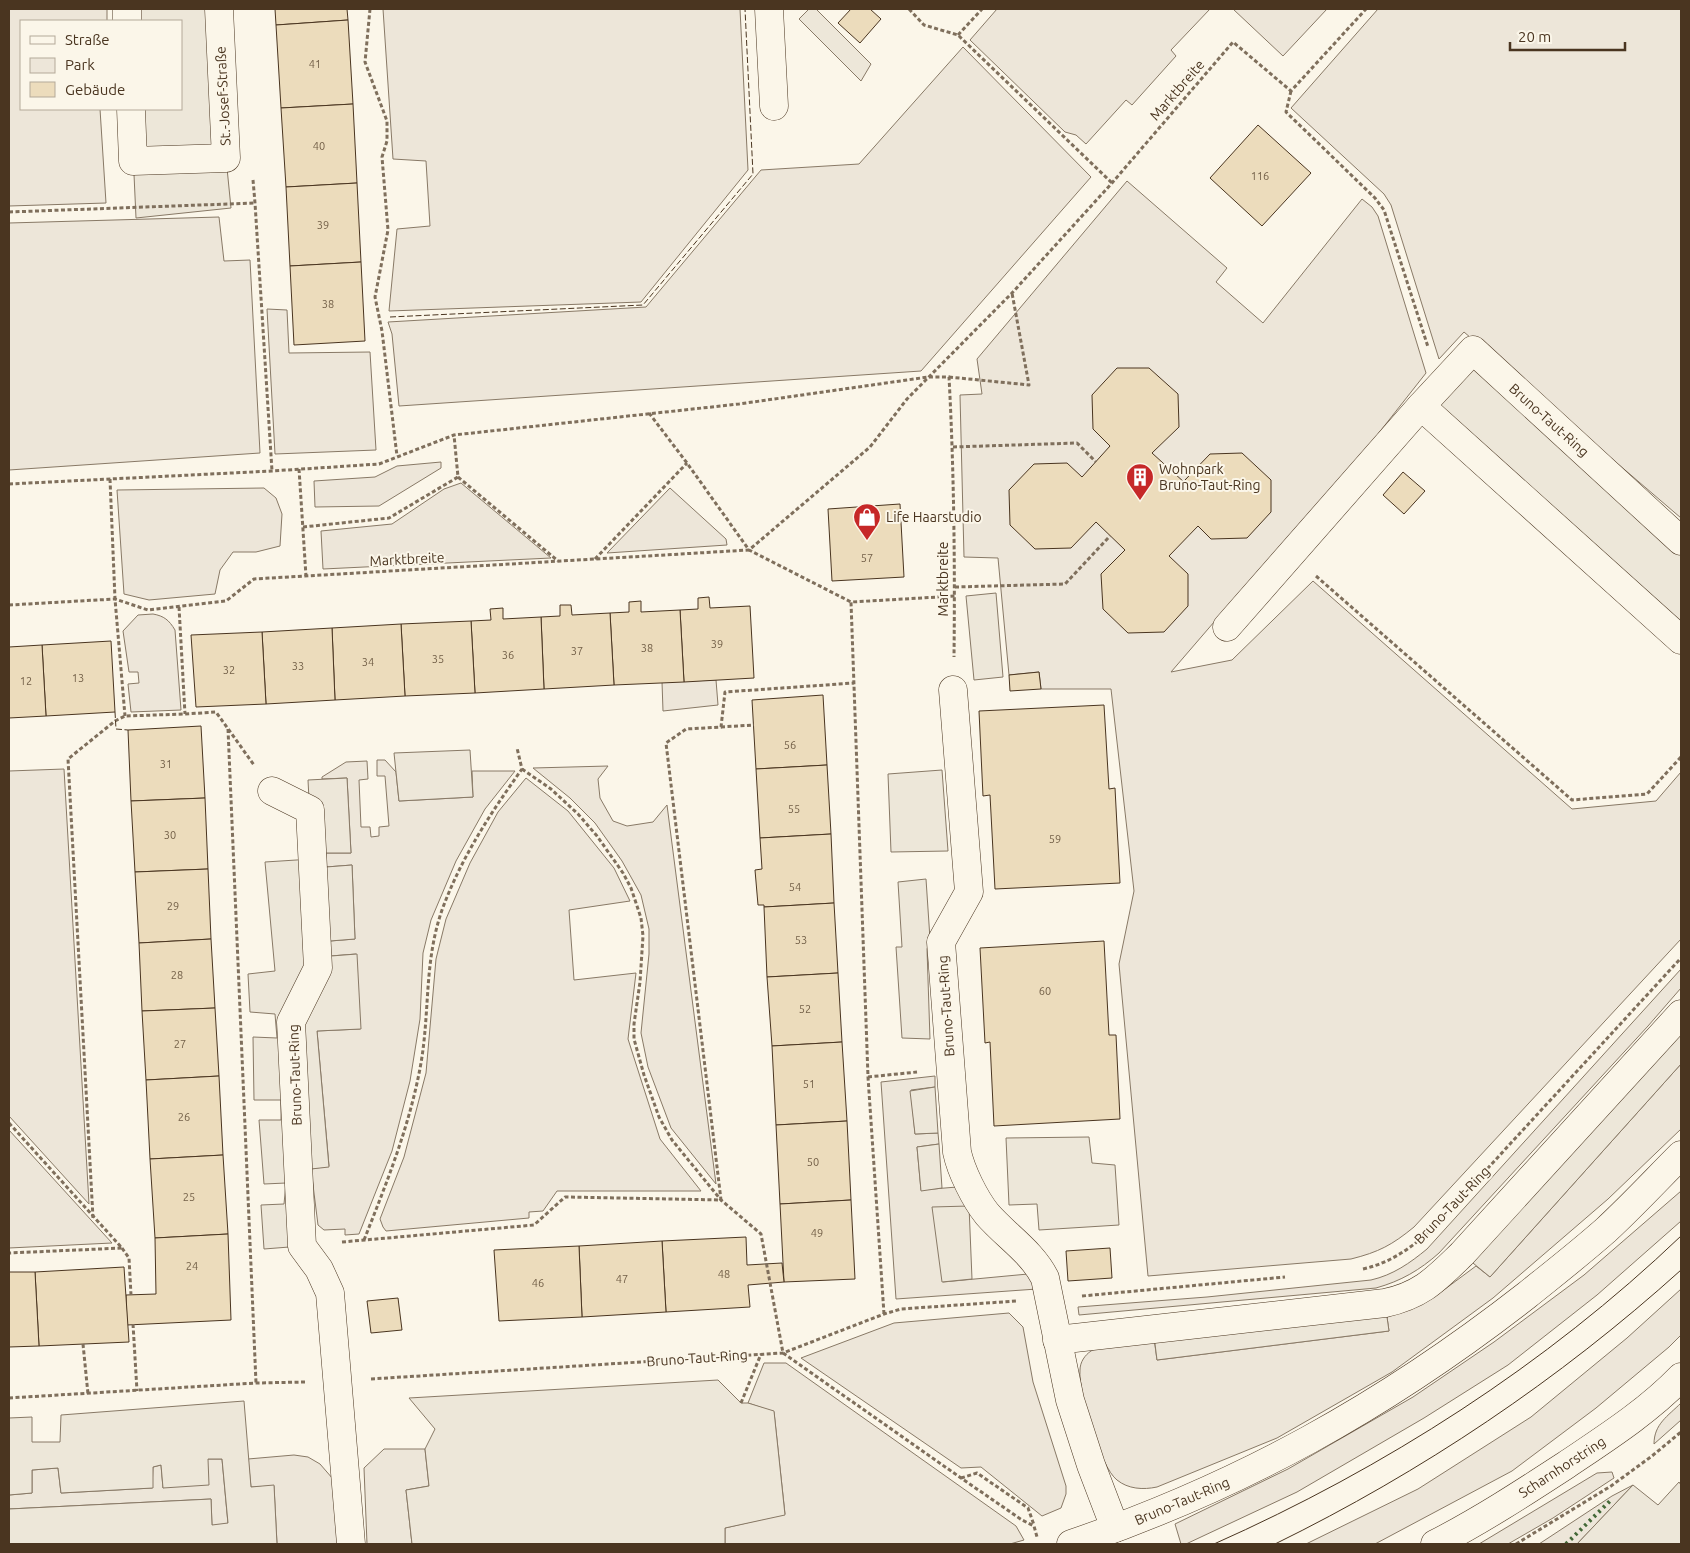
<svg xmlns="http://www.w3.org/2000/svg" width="1690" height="1553" font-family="Ubuntu,sans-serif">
<rect width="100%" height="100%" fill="#fbf6e9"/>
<g fill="#ede6d9" stroke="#887966">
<path d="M9,9H107V21H21V109H100L106,203L9,206Z"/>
<path d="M383,9H740L748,170L641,302L389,311L397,229L430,226L426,161L393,159Z"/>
<path d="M997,9H1210L1171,50L1176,56L1132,105L1126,100L1086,144L1076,135L1065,132L970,40Z"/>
<path d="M1233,9H1327L1283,56Z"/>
<path d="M1378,9H1681V518L1464,332L1439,359L1391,205L1384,194L1291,108Z"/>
<path d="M963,47L1091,177L921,371L399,406L392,334L388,322L646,307L761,170L859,164Z"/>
<path d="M1127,181L1227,268L1216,282L1263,323L1362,199L1372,207L1378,216L1426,373L1352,467L1258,571L1171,672L1232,660L1313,581L1572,809L1656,801L1681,772V939L1414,1227C1392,1245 1379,1252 1351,1259L1148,1276L1119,964L1134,891L1111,689H1041L1039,672L1009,675L998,558L964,557L960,395L982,394L977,359Z"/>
<path d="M219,217L224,261L250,260L260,453L9,470V223Z"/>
<path d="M267,309L287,310L289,353L370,352L376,450L275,454Z"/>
<path d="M441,462V468L379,506L315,507L314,481L375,477L397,466Z"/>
<path d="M461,483L551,558L323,569L321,531L392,524L444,489Z"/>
<path d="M264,488L276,498L282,514L280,546L256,552H233L220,570L215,594L149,600L124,594L117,490Z"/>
<path d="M670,488L726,539L727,545L607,553Z"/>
<path d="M153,614C164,616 169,620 175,630L181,710L131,712L128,684L139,683L138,672H129L123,631L138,615Z"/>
<path d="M716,680L718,705L663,711L662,682Z"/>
<path d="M377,760H385L396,772L399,801L473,797L472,771H515L485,809L456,861L431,920L423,953L420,1019L410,1081L392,1151L359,1234L345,1235V1229L324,1230L318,1225L311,1169L329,1166L317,1031L360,1029L356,954L330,956V941L355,939L352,865L326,867V853H351L347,778L322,779V777L346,762L367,761L368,779L359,780L361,827H370L371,837L379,836V827L389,826L385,776H377Z"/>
<path d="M608,766L598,779L600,798L613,821L627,826L653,822L667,805L716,1184L671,1128L648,1067L641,1033L649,954V929L641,895L622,861L595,823L570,798L533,768Z"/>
<path d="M64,769L89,1204L9,1116V771Z"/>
<path d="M526,778L568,811L614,868L630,901L569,910L574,980L636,973L628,1039L660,1139L701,1191H557L543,1211L529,1212V1218L386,1231L383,1227L380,1219L404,1157L426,1073L436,959L446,919L470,863L498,812Z"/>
<path d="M1681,969V988L1648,1026L1439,1253C1420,1270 1401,1281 1376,1288L1079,1315L1078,1307L1207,1297L1371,1280C1393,1275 1410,1263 1427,1249Z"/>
<path d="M1681,1064V1129L1608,1199L1493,1298L1392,1372L1277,1438L1157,1487C1143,1490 1128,1489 1117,1480C1100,1467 1078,1391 1080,1370C1080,1362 1085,1355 1091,1351C1099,1345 1142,1340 1154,1338L1157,1360L1389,1331L1387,1317L1437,1295L1476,1266L1490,1277Z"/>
<path d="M935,1076V1087L911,1090L915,1134L938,1133L939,1144L917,1147L921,1190L957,1187L969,1199L943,1282L1028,1274L1037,1289L896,1299L881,1082Z"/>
<path d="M9,1130L112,1243L9,1248Z"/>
<path d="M1681,1191V1221L1597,1295L1508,1365L1424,1418L1297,1492L1186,1544H1181L1175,1524L1288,1469L1413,1397L1494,1342L1584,1275Z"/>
<path d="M1681,1289V1335L1669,1347L1596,1408L1512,1471L1375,1544H1306L1418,1489L1531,1417L1627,1338Z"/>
<path d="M1009,1313L1023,1327L1033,1382L1066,1486V1494L1061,1508L1042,1516L981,1467L961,1468L801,1358L894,1323Z"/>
<path d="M764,1363H786L1016,1526L1024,1540L1010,1544H725V1528L785,1514L774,1412L748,1403Z"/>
<path d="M1681,1403V1420L1654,1444C1654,1424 1668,1416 1681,1403Z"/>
<path d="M384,1449H425L429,1486L406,1490L412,1544H367L364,1468Z"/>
<path d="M294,1455L308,1457L320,1464L333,1479L340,1544H277L274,1486L251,1487L248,1459Z"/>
<path d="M208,1459H222L228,1524L212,1526L211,1499L9,1509V1495L32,1493V1470L58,1468L61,1493L152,1488L153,1467L161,1465L163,1488Z"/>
<path d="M1612,1472L1614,1478L1553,1518L1508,1544H1479L1597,1473Z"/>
<path d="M1633,1485L1577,1544H1539L1612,1496Z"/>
</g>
<g fill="#ede7d9" stroke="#887966">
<path d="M127,9H219L226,158L231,208L136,218L131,109H181V21H127Z"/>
<path d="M809,9H816L871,64L861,81L799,19Z"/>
<path d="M1473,350L1681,541V640L1421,406Z"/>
<path d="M996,593L1003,677L974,680L966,596Z"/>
<path d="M470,750L473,797L399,801L394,753Z"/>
<path d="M942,770L948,851L891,852L888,774Z"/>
<path d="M347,778L351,853H326V867L352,865L355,939L330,941L331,956L357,954L361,1029L317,1031L329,1167L311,1169L302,1246L264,1249L261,1205L284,1204L286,1183L264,1184L259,1120H281V1100H254L253,1037L277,1038L275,1014L250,1012L248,974L275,971L265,862L312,859L308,780Z"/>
<path d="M926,879L930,939L927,949L930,1039L902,1038L896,947H902L898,882Z"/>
<path d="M1681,1014V1064L1490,1277L1462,1254Z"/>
<path d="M935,1087L938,1133L915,1134L910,1091Z"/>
<path d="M1089,1137L1092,1163L1115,1165L1119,1225L1039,1230L1037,1204L1009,1205L1006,1138Z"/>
<path d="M939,1144L942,1188L921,1191L917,1147Z"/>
<path d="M969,1206L972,1279L942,1282L932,1207Z"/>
<path d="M1385,1303L1389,1331L1157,1360L1153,1328Z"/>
<path d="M718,1380L741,1403H748L774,1411L785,1515L725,1528V1544H412L406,1490L429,1486L425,1449L435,1429L409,1398Z"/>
<path d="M244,1401L251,1487L274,1485L277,1544H9V1509L211,1499L212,1525L228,1523L222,1459H208L209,1485L163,1488L161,1465L153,1467V1488L61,1493L58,1468L32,1470V1493L9,1495V1418L32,1417V1442H60L61,1415Z"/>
<path d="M1679,1482L1681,1485V1544H1577L1633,1485L1658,1505Z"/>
</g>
<g fill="#ecdcbc" stroke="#4a3520">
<path d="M275,9H347L348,20L276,25Z"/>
<path d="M851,9H870L881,19L860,43L838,23Z"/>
<path d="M348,20L353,104L281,108L276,25Z"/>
<path d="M353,104L357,183L286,187L281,108Z"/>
<path d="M1258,125L1311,173L1262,226L1210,178Z"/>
<path d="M357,183L361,262L290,266L286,187Z"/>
<path d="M361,262L365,341L294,345L290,266Z"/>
<path d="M1117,368H1149L1178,394L1179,427L1152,453L1185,483V480L1210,454L1242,453L1271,480V512L1247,538L1211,539L1198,526L1169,556L1188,574V606L1164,632L1128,633L1103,609L1101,574L1125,550L1096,522L1071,548L1035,549L1010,525L1009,490L1034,464L1067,463L1082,477L1110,446L1093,429L1092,395Z"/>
<path d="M1403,472L1425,491L1404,514L1383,495Z"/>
<path d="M900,504L904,577L832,581L828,509Z"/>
<path d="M709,597L710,608L750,606L754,678L684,682L680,610L698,609V598Z"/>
<path d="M641,601V612L680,610L684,682L614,685L610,613L629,612V602Z"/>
<path d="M560,605H571L572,615L610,613L614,685L544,689L541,617L560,616Z"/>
<path d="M503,608V619L541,617L544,689L475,693L471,621L491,620L490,609Z"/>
<path d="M471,621L475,693L405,696L401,624Z"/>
<path d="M401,624L405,696L335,700L332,628Z"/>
<path d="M332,628L335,700L266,704L262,632Z"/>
<path d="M262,632L266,704L196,707L191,635Z"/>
<path d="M111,641L115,712L46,716L42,645Z"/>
<path d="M42,645L46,716L9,718V647Z"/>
<path d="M1039,672L1041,689L1010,691L1009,675Z"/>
<path d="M823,695L827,765L756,769L752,700Z"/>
<path d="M1104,705L1109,789L1115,788L1120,883L995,889L990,795L983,796L979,711Z"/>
<path d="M201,726L205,798L131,801L128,730Z"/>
<path d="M827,765L831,834L760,838L756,769Z"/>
<path d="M205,798L208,869L135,872L131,801Z"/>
<path d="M831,834L834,903L764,907V905H758L755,870L762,869L760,838Z"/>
<path d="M208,869L211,939L139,943L135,872Z"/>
<path d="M834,903L838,973L767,977L764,907Z"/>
<path d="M211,939L215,1008L142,1011L139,943Z"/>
<path d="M1104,941L1109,1035H1116L1120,1119L994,1126L990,1042L985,1043L980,948Z"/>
<path d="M838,973L842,1042L772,1046L767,977Z"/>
<path d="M215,1008L219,1076L146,1080L142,1011Z"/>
<path d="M842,1042L847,1121L776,1125L772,1046Z"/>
<path d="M219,1076L223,1155L150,1159L146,1080Z"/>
<path d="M847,1121L851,1200L780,1204L776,1125Z"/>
<path d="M223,1155L228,1234L155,1238L150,1159Z"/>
<path d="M851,1200L855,1279L784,1282L780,1204Z"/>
<path d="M228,1234L231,1320L127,1325L126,1295L156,1294L155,1238Z"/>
<path d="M746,1237L747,1265L782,1263L784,1282L748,1285L750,1307L666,1312L662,1241Z"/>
<path d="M662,1241L666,1312L582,1317L579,1246Z"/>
<path d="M579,1246L582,1317L499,1321L494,1250Z"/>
<path d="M1110,1248L1112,1278L1068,1281L1066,1251Z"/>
<path d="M124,1267L129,1342L39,1346L35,1272Z"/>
<path d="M9,1272H35L39,1346L9,1347Z"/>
<path d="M398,1298L402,1330L371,1333L367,1301Z"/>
</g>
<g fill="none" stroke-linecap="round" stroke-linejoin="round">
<g stroke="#4a3520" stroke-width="29">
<g id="minor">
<path d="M127,9V21"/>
<path d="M769,9L774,106"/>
<path d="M131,109L133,161L226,158L219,9"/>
<path d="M1421,406L1473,350L1681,541"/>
<path d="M1227,627L1421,406L1681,640"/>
<path d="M953,690L969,892L941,942L957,1152C961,1171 975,1199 987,1214C1006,1236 1032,1252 1045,1278L1070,1400L1091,1465L1115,1528"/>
<path d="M272,791L310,810L318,968L291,1022L302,1246L319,1269L330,1293L351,1544"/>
<path d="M1057,1340L1385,1303C1422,1295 1436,1279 1462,1254L1681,1014"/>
<path d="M1071,1544C1241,1486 1385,1406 1527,1295C1553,1274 1580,1253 1606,1230C1632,1206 1656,1180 1681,1155"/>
<path d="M1435,1544C1480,1521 1523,1493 1566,1465C1606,1438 1647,1412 1681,1377"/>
</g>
</g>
<g stroke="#7f6f5c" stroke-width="3" stroke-dasharray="4 2.5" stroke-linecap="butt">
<path d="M370,9L365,62L387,121V141L382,157L388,230L375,297L382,331L397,456"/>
<path d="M909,9L924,25L958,35L1112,183"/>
<path d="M958,35L982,9"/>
<path d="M1291,91L1286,112L1375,198L1384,210L1428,347"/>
<path d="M253,180L255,203L272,471"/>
<path d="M9,212L255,203"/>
<path d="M949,377L1029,385L1012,293"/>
<path d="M649,413L687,463L749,550L851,602"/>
<path d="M953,447L1077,443L1096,462"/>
<path d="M299,469L306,576"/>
<path d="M458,477L558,561"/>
<path d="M110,479L115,599L125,716"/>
<path d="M9,484L272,471L379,464L454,435L739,404L928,377H949C954,470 955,564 954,657"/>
<path d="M303,527L389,518L458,477L454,435"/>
<path d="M595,559L687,463"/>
<path d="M1316,576L1572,800L1647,794L1681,757"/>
<path d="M955,587L1065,584L1110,536"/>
<path d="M9,605L115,599L148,610L226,601L254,579L749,550L870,447L907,399L1012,293L1112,183L1233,42L1291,91L1366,9"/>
<path d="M179,607L185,714"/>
<path d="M721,727L754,725"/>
<path d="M228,729L256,1383"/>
<path d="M522,769L551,789L578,814L597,836L623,873L631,888L641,918L643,936L640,982L634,1024V1039L644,1075L659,1117L672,1140L721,1200L761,1234L783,1353L961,1478L1022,1520L1034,1526L1037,1537"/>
<path d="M868,1077L917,1072"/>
<path d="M9,1123L122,1248L9,1253"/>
<path d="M93,1218L68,759L115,721L125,716L185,714L216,712L254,765"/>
<path d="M364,1240C387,1182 410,1125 421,1063C430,1010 424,962 442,910C461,858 490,814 522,769L517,748"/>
<path d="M342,1242L534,1225L565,1197L721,1200L666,743L686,729L721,727L725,692L854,683"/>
<path d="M122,1248L129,1258L131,1295"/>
<path d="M1363,1269C1390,1263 1411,1248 1431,1230L1681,958"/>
<path d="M1082,1296L1285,1277"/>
<path d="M884,1314L868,1077L851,602L955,596"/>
<path d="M133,1324L137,1391"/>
<path d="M83,1344L88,1394"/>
<path d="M371,1379L783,1353L884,1314L901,1309L1016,1301"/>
<path d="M9,1398L256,1383L305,1382"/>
<path d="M741,1403L761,1354"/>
<path d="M961,1478L977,1473L1028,1508L1034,1525"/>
<path d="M1516,1544L1611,1486L1652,1456L1681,1432"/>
</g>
<use href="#minor" stroke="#fbf6e9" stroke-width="28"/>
<g stroke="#4a3520" stroke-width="1">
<path d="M1214,1544C1385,1468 1546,1365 1681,1236"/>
<path d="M1275,1544C1422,1472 1559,1380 1681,1270"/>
</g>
<path stroke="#436837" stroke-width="4" stroke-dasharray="2.5 4" stroke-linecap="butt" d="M1566,1544L1610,1501"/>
<g stroke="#4a3520" stroke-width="1" stroke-dasharray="6 2.5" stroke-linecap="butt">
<path d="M390,317L643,305L753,174L745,9"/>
<path d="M115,712L116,729L128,730"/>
</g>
</g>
<defs>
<g id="building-pin" transform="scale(1.4375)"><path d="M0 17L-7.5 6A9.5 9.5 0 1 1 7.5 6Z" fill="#c62828" stroke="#fbf6e9"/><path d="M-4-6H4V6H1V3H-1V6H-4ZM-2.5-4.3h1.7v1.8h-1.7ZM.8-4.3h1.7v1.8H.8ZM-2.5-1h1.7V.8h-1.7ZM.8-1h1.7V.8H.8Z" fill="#fff"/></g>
<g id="shop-pin" transform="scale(1.4375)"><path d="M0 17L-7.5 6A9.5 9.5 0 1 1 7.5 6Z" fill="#c62828" stroke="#fbf6e9"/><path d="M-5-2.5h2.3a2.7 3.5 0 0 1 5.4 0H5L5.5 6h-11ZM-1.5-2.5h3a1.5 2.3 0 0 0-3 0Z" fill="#fff"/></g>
</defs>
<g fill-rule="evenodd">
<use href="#building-pin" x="1140" y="477"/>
<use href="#shop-pin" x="867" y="517"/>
</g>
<g text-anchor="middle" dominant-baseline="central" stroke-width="4" stroke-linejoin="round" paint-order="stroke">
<g font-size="11" fill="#725f47">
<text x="315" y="64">41</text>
<text x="319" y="146">40</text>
<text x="1260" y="176">116</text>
<text x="323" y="225">39</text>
<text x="328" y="304">38</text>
<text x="867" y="558">57</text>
<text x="717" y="644">39</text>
<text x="647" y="648">38</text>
<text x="577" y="651">37</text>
<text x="508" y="655">36</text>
<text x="438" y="659">35</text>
<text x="368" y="662">34</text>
<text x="298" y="666">33</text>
<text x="229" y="670">32</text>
<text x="78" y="678">13</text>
<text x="26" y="681">12</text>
<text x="790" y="745">56</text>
<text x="166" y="764">31</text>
<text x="794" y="809">55</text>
<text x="170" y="835">30</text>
<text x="1055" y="839">59</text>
<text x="795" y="887">54</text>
<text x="173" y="906">29</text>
<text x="801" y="940">53</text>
<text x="177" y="975">28</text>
<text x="1045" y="991">60</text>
<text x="805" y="1009">52</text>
<text x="180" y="1044">27</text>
<text x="809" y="1084">51</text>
<text x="184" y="1117">26</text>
<text x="813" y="1162">50</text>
<text x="189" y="1197">25</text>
<text x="817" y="1233">49</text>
<text x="192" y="1266">24</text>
<text x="724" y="1274">48</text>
<text x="622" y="1279">47</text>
<text x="538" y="1283">46</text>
</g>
<g font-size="14" fill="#4a3520" stroke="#fbf6e9">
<text transform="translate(1177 90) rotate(-49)">Marktbreite</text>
<text transform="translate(223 96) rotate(-93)">St.-Josef-Straße</text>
<text transform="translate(1549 420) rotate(42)">Bruno-Taut-Ring</text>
<text transform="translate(407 559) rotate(-3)">Marktbreite</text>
<text transform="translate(943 579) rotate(-90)">Marktbreite</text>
<text transform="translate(946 1006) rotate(-94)">Bruno-Taut-Ring</text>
<text transform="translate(295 1075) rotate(-92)">Bruno-Taut-Ring</text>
<text transform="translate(1452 1205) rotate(-46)">Bruno-Taut-Ring</text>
<text transform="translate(697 1358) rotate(-4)">Bruno-Taut-Ring</text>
<text transform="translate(1562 1467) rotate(-33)">Scharnhorstring</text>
<text transform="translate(1182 1501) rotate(-23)">Bruno-Taut-Ring</text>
</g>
<g font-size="14" fill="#4a3520" stroke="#fbf6e9" text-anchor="start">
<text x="1159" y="469">Wohnpark<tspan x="1159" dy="16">Bruno-Taut-Ring</tspan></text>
<text x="886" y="517">Life Haarstudio</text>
</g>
</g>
<rect width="1690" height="1553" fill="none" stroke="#4a3520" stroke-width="20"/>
<rect x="20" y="20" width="162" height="90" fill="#fbf6e9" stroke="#b4a999"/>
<rect x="30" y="36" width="25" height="8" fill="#fbf6e9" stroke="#b4a999"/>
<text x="65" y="45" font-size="15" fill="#4a3520">Straße</text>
<rect x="30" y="58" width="25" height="15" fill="#ede6d9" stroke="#b4a999"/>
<text x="65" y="70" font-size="15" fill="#4a3520">Park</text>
<rect x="30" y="82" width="25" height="15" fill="#ecdcbc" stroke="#b4a999"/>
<text x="65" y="95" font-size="15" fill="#4a3520">Gebäude</text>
<path d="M1510 42v8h115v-8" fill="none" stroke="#4a3520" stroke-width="2.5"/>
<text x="1518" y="42" font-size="15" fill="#4a3520" stroke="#fbf6e9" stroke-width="4" paint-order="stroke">20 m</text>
</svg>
